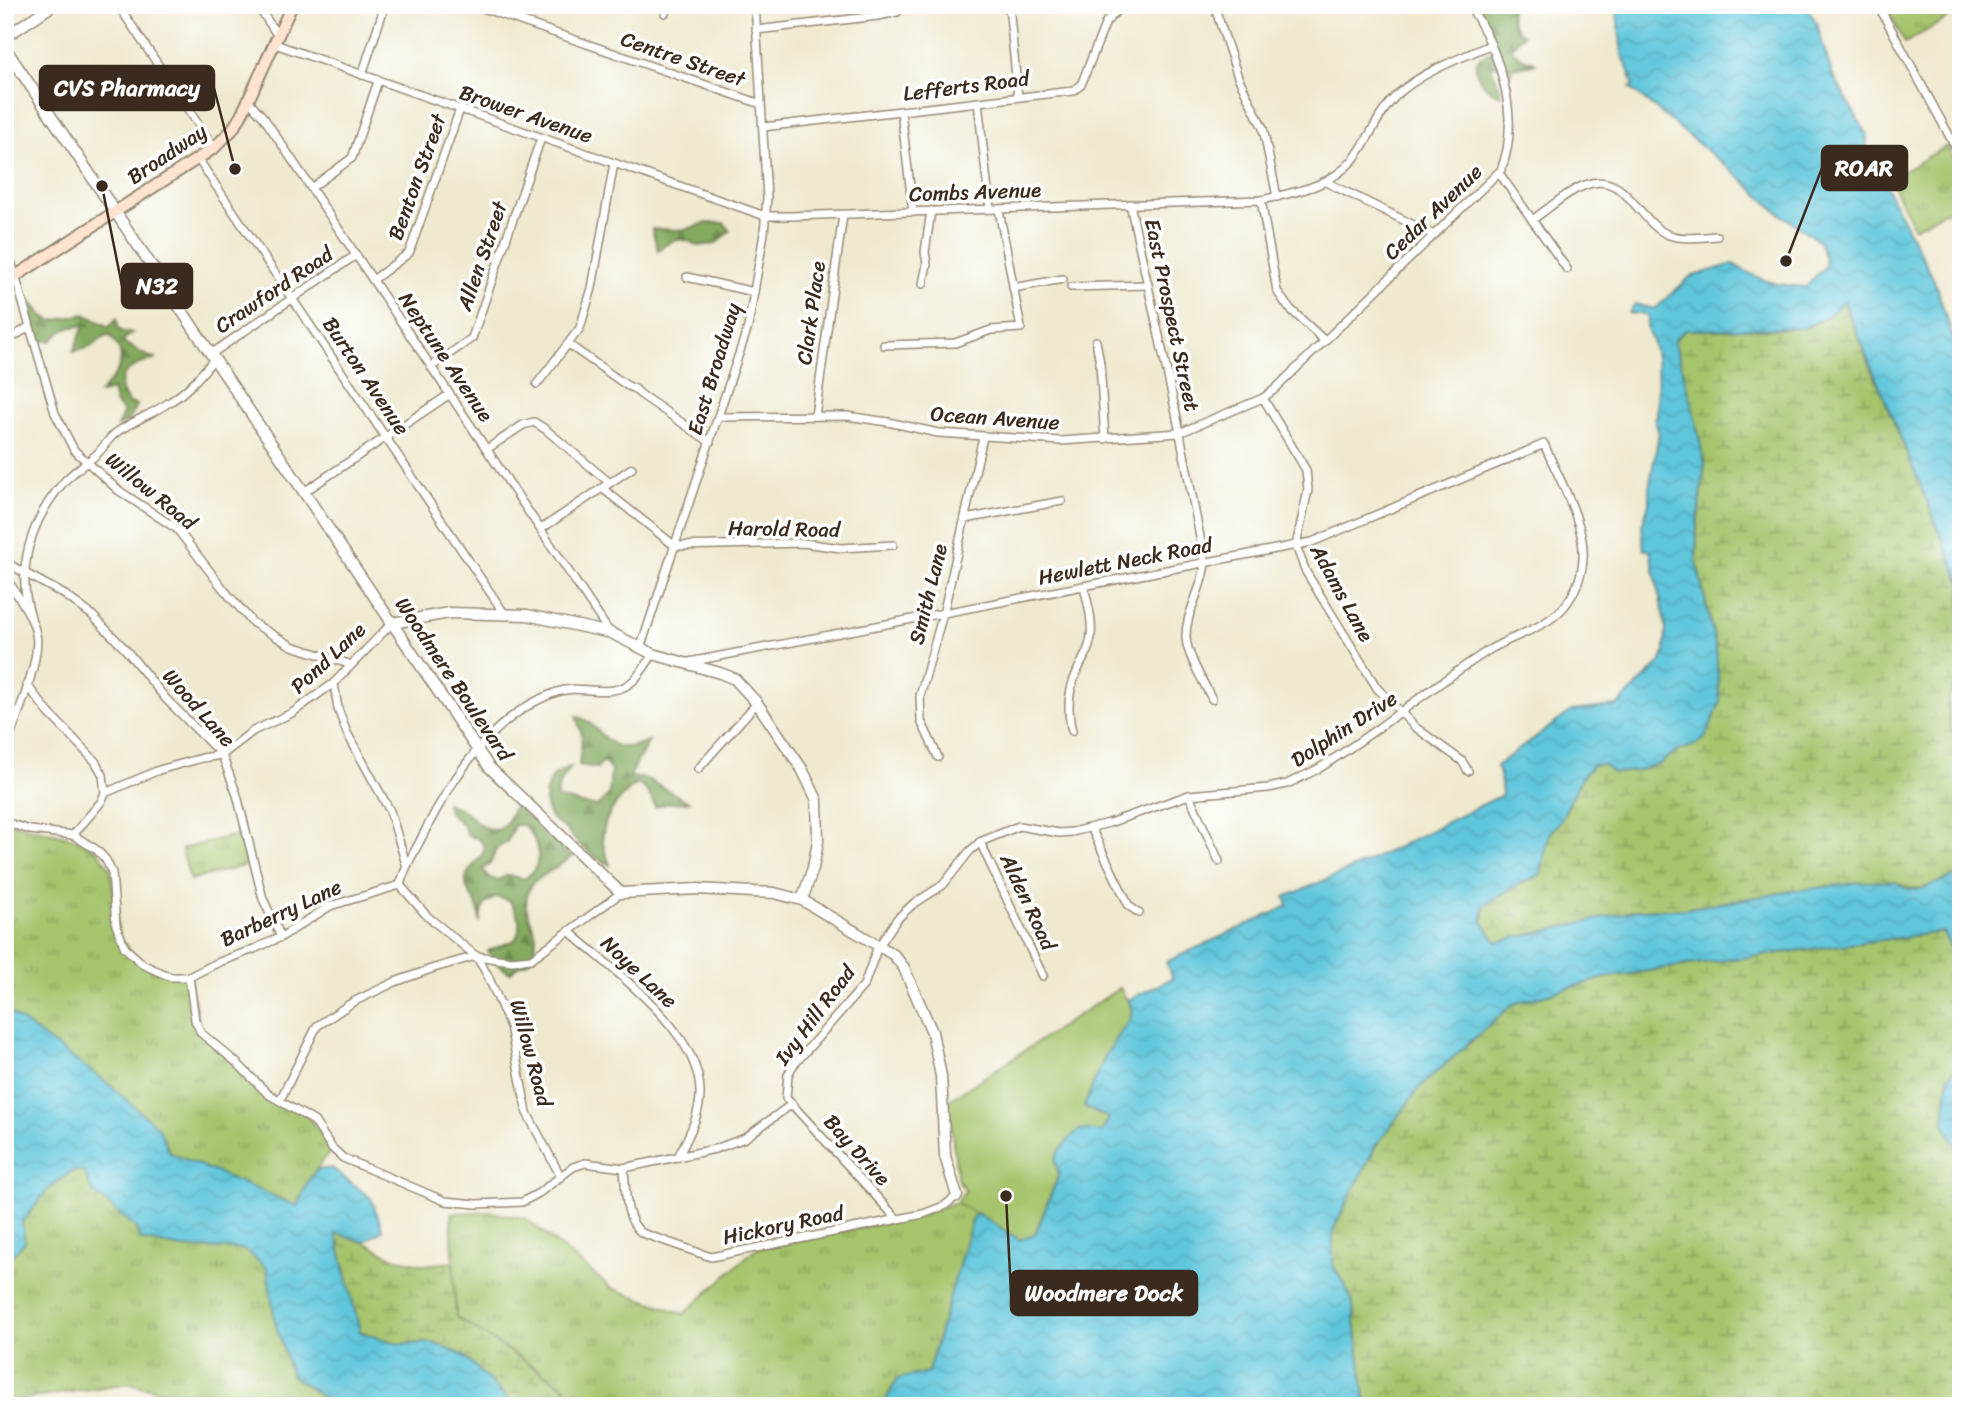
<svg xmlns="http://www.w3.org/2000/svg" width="1966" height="1411" font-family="Sriracha,sans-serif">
<defs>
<pattern id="grass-tufts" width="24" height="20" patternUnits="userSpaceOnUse" patternTransform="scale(1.75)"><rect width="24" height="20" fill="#a5c46c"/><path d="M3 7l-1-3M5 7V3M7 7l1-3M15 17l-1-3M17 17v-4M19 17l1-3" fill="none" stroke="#889f58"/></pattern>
<pattern id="forest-firs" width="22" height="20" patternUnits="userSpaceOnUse" patternTransform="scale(1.75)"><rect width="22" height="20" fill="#84aa60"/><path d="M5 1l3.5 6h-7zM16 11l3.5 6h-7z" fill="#6d8b4f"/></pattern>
<pattern id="wetland-marsh" width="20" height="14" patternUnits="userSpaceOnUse" patternTransform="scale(1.75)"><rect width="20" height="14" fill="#a5c46c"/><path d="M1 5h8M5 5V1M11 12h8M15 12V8" fill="none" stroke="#889f58"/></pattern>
<pattern id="water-waves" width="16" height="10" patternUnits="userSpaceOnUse" patternTransform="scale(1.75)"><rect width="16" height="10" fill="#5fc6dc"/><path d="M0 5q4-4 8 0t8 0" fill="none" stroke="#53aabc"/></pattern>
</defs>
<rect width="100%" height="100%" fill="#fff"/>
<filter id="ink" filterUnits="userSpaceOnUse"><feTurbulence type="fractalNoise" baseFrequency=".0143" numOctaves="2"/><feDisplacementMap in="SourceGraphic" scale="14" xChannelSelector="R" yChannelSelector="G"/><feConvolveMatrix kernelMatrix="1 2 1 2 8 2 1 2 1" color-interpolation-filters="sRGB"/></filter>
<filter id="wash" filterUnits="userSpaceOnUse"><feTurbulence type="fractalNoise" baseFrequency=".00686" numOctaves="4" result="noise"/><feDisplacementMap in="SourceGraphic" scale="28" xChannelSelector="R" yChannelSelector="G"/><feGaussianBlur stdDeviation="1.57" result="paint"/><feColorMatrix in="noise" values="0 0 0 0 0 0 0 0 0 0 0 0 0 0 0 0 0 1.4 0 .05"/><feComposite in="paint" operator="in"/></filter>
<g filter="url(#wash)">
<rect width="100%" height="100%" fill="#efe9cf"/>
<g fill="url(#grass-tufts)" stroke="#707745" stroke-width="2">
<path d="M1885,5H1961V20L1957,13L1905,43Z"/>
<path d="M1947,146L1961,173V203L1914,228L1890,179Z"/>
<path d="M5,821L76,839L97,850L110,868L119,936L133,956L154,970L189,977L201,1033L268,1094L304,1113L332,1148L309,1180L298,1206L291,1375L336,1406H187L173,1394L129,1383L5,1402Z"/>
<path d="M239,834L247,865L190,880L182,849Z"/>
<path d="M956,1202L977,1213L973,1217L928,1372L897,1379L883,1406H565L566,1387L456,1317L451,1213L490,1212L525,1218L611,1288L684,1314L755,1249L919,1216Z"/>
</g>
<g fill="url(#forest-firs)" stroke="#606a3f" stroke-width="2" fill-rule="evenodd">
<path d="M1477,5H1512C1508,18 1512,27 1523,34L1511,49L1524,59L1537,63L1513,68L1511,74L1503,67L1490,65L1499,85L1501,96C1476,86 1461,54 1498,52L1487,23Z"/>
<path d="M706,223H724L730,231L715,244L697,246C682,235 671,239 658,251L652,229L684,230Z"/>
<path d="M29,299L42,315L52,321L85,314L109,327L117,318L118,328L123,332L132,333L121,342C135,347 143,357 157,359C133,364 108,375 129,403L137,405L128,422L117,426L124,412C116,406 113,400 113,390L100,393C118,373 132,357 108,334L90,347L73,352L84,326C69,325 61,331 51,341H40L29,312Z"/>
<path d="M576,716C606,725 603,761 649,741L634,767L630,777L647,779L689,802L668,803L655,807C651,797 647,788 637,784C619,796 600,820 603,843C604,850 608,858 610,865C590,855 582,848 568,832C563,827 556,823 551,818C544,808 543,792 550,782C555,773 561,770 571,767L560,783L556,798C572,800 582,806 598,806L609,794L611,770L603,761L597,768L579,765L582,735Z"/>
<path d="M516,802L520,805L523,814L543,826L551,837L558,839L561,850L573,856L532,883L527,894L526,907L536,936L535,953L528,962L516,967L510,973L497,964L488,951L515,940C524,926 518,914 510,901L497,897C483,903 481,908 480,923C479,917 480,912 477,906C473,896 462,888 467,875C471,865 483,859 485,847L479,839L467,835L463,825L449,812L446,803C449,805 453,805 457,807C473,813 475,829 498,830L507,822ZM514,825H524C539,841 546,866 524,879L507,875L498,880L488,878L483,869L490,864L497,848L507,842Z"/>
</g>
<g fill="url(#wetland-marsh)" stroke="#707745" stroke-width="2">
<path d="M1843,300L1961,583V685L1953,688C1947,701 1948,718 1953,732L1961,735V874C1934,884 1920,897 1894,881L1793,891L1684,909L1638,910L1497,942L1482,922L1484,906L1510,889L1541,874L1548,836L1562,818L1581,778L1593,764H1659L1678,750L1693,746L1716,648L1696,560L1697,526L1691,400L1674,340L1685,330L1805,328L1827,317Z"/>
<path d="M1943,932L1961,971V1060L1949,1077L1944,1124L1961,1152V1406H1366L1352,1299L1333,1265V1230L1375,1147L1420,1087L1513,1004L1604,978L1694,964Z"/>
<path d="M336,1232L364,1242L394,1258L425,1265L453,1262L456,1317L566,1388L565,1406H515L433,1343L400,1344L360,1332Z"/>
</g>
<path fill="#a5c46c" stroke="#707745" stroke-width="2" d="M1120,988L1132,1009L1130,1019L1105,1056L1084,1106L1109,1118L1102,1132L1055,1161L1059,1175L1035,1234L1020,1240L956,1202L966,1190L958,1181L948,1101Z"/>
<g fill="url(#water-waves)" stroke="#4d787d" stroke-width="2">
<path d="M1616,5H1778L1780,8L1785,5H1805L1816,22L1832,74L1867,135L1866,148L1934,280L1961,362V583L1844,301L1827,317L1805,328L1685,330L1674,340L1691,400L1705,464L1697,526L1696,560L1716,648L1720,703L1705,738L1693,746L1678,750L1659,764L1637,771L1613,773L1604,764L1593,765L1581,778L1562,818L1548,836L1541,874L1510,889L1484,906L1482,922L1497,942L1638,910L1684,909L1793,891L1862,882L1894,881L1907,889L1918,890L1961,874V971L1943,932L1694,964L1604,978L1513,1004L1420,1087L1375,1147L1333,1230V1265L1352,1299L1366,1406H883L897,1379L928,1372L973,1217L977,1213L1020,1240L1035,1234L1059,1175L1055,1161L1059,1150L1074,1134L1081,1129L1102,1132L1109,1118L1084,1107L1105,1056L1130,1019L1132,1009L1128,1000L1173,978L1166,962L1288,906L1285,897L1363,864L1502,795L1500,775L1496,766L1572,711L1617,706L1660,663L1665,652L1666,628L1650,550H1644L1642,525L1649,503V488L1659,433L1654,419L1657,418C1657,395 1660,366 1653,344C1650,334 1644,329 1649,318L1644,314L1629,313L1635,304L1655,309L1690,277L1733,264C1763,282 1772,285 1806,287L1826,265L1820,242L1779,213L1737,175L1630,88L1634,85L1622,54Z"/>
<path d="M9,1012L107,1083L159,1128L170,1153L297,1206L309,1180L317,1170L332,1168L371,1198L383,1230L364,1242L336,1233L360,1332L400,1344L433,1343L463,1355L515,1406H336L291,1375L275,1321L267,1268L244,1249L182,1248L141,1240L136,1228L91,1190L84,1171H72L48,1190L22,1222L25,1242L5,1263V1013Z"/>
<path d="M1961,1060V1152L1944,1124L1949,1077Z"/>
</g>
</g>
<g filter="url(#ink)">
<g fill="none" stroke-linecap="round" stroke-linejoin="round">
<g stroke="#958a76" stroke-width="10">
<g id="minor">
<path d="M118,5L214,148"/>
<path d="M257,5L278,36"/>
<path d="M474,5L761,104"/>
<path d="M1009,5L1018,97"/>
<path d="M1214,5L1238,77L1263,128L1277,197"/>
<path d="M1878,5L1961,157"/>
<path d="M665,13L669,5"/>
<path d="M756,30L878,16L897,12L896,5"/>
<path d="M275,44L765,216H790L1261,200C1295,192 1328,188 1353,160C1370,139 1378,112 1399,93C1424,71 1459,59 1490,45"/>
<path d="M362,75L385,5"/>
<path d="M249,101L264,118L610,633"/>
<path d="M978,102L990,209"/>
<path d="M901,111L913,212"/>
<path d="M763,127L1073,91L1081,85L1106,22L1122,5"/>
<path d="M198,159L504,613"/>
<path d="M1499,173L1567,269"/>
<path d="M1326,182L1434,235"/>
<path d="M311,188L352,158L378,81"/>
<path d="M1261,200L1277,291L1288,307L1325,341"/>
<path d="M1130,204L1176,413L1205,563C1203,589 1185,613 1186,638C1187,655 1204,683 1212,699"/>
<path d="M1532,220C1550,208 1570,188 1592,183C1627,175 1640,224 1669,235C1684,240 1702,237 1717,236"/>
<path d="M5,251L10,258L55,413L74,450L118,490L177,529L225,591L253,623L292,646L349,664"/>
<path d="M687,277L754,292"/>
<path d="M373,280L409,253L460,109"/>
<path d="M923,284L927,264L925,252L931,211"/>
<path d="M1071,287L1148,285"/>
<path d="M1013,288L1063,279"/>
<path d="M1096,341L1100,363L1105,439"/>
<path d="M5,342L29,327"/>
<path d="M568,344L626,385L635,389L640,394L710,442"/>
<path d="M884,345L955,343L991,330L1021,328L999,210"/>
<path d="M211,354L356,255"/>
<path d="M431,367L472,338L541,138"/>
<path d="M537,384L580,328L592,288L614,163"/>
<path d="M1263,398L1306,470L1308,490L1296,546L1306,572L1377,688L1415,727L1462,761L1468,771"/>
<path d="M815,416L843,215"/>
<path d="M718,417L847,416L888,422L938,433L1061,441L1179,433L1263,398L1274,390L1501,170C1522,118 1499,49 1469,5"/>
<path d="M487,449L523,425L534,422L545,429L610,483"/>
<path d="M602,488L675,546L803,543L841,548L893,545"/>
<path d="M304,492L450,394"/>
<path d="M965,519L1062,501"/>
<path d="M541,529L632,468"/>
<path d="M5,562L65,595L92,615L126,650L166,699L222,755L237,795L263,899L281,937"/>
<path d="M5,576C16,594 32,613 36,634C42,658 14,724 5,750"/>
<path d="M31,617C15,570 31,520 63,483C73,471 88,463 99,452C105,445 110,437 117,432C133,421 152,414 168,403C187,392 200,376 214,359"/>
<path d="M640,649L748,327L764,233L767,198L755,5"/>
<path d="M689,662L1312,542L1544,444C1558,477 1586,524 1583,559C1582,577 1574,595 1563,608C1542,630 1514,635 1489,650C1431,687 1377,732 1318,769L1287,784L1268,788L1189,795L1109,823L1072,832L1059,833L1019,826L980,842L969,852L943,885L912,905L897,919L877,949L864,985L792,1067L788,1075L786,1098L897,1219"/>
<path d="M334,683L338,709L347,733L390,811L406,864"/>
<path d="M27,685L48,712L95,761L103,775L105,793"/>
<path d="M5,716L13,728"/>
<path d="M1072,731C1067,711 1068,691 1077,672C1081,662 1088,653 1090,642C1094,624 1088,604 1084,587"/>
<path d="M938,757L921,721L920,696L944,610L983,437"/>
<path d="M698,769L757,703"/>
<path d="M1189,795L1219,861"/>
<path d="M5,822L30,830L73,835L97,850L106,860L112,873L116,925L125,948L144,965L171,977H189L217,963L254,949L281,937L330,906L400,885"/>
<path d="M1091,828L1129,906L1139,913"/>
<path d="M73,835L101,802L105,793L159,770L202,758L222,755L253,731L292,713L334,683L392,623"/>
<path d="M980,842L1043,976"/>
<path d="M400,885C405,866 413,855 422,837C451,779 493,714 557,692C583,683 612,701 634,680C641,673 647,663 653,654"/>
<path d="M400,885L427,916L476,956L487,974L510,1026L527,1113L561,1177"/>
<path d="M570,932C611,969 699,1030 700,1091C701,1114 688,1137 678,1157"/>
<path d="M189,977L195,1020L201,1033L237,1063L268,1094L314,1121L332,1148L343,1158L445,1201L476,1204L522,1202L539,1193L573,1167L585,1163L624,1168L715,1149L745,1138L792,1104"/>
<path d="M280,1100L317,1026L353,1002L395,982L434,968L476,956L512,961L531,959L621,893"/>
<path d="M624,1168C626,1189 624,1220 642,1233L711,1257L923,1214L944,1206L957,1196"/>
</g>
</g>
<g stroke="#958a76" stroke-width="13">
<g id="tertiary">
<path d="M5,37L53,5"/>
<path d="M5,48L489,767L621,893L697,889L774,893L802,900L894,955L904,968L932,1032L941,1076L945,1156L957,1196"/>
<path d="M392,623L449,613L527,615L611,633L653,654L720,673L735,679L757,703L802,769L817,800L818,841L813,868L802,900"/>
</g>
</g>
<g stroke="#958a76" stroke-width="14">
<path id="secondary" d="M5,283L214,148L232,130L241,116L292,5"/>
</g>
<use href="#minor" stroke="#fff" stroke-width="7"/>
<use href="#tertiary" stroke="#fff" stroke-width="10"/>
<use href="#secondary" stroke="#fee3d1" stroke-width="10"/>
</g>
</g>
<g text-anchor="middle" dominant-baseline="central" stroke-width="7" stroke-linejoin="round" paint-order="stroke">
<g font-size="21" fill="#3b2a1e" stroke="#fff">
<text transform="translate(683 59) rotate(19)">Centre Street</text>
<text transform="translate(966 86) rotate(-7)">Lefferts Road</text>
<text transform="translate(526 114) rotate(19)">Brower Avenue</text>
<text transform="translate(167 154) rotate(-34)">Broadway</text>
<text transform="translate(417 177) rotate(-70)">Benton Street</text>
<text transform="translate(975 192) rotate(-2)">Combs Avenue</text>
<text transform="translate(1433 212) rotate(-44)">Cedar Avenue</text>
<text transform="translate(482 256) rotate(-71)">Allen Street</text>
<text transform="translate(274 290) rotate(-34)">Crawford Road</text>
<text transform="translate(811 313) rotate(-82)">Clark Place</text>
<text transform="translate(1172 315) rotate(78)">East Prospect Street</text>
<text transform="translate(446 357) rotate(56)">Neptune Avenue</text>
<text transform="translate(714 369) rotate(-73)">East Broadway</text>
<text transform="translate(366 376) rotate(56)">Burton Avenue</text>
<text transform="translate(995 418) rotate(4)">Ocean Avenue</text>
<text transform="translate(151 491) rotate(39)">Willow Road</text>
<text transform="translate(784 529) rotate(1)">Harold Road</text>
<text transform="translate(1125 561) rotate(-11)">Hewlett Neck Road</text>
<text transform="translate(1342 593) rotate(61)">Adams Lane</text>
<text transform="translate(928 594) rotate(-76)">Smith Lane</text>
<text transform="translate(328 658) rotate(-43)">Pond Lane</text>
<text transform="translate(454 679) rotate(56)">Woodmere Boulevard</text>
<text transform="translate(199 708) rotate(48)">Wood Lane</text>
<text transform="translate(1344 729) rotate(-33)">Dolphin Drive</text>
<text transform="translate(1028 902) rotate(65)">Alden Road</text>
<text transform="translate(281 913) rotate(-25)">Barberry Lane</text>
<text transform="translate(639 972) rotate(43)">Noye Lane</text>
<text transform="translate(815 1015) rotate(-53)">Ivy Hill Road</text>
<text transform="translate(531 1053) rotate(75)">Willow Road</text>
<text transform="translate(857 1150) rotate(48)">Bay Drive</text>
<text transform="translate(783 1225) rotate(-12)">Hickory Road</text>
</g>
</g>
<path fill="none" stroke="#3b2a1e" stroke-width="2.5" d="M235 169L214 88M1786 261L1822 168M102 186L122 286M1006 1196L1011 1293"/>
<g fill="#3b2a1e" stroke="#fff" stroke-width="2.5">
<circle cx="235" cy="169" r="7"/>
<circle cx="1786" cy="261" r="7"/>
<circle cx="102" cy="186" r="7"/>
<circle cx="1006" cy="1196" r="7"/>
</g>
<g fill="#3b2a1e" stroke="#3b2a1e" stroke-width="2.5">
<rect x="40" y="66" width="174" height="44" rx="7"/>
<rect x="1822" y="146" width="85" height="44" rx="7"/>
<rect x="122" y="264" width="70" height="44" rx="7"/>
<rect x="1011" y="1271" width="186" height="44" rx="7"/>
</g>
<g font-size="23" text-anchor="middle" font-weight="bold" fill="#fff">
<text x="127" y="96">CVS Pharmacy</text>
<text x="1864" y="176">ROAR</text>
<text x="157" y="294">N32</text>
<text x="1104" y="1301">Woodmere Dock</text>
</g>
<rect width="1966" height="1411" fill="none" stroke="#fff" stroke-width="28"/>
</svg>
